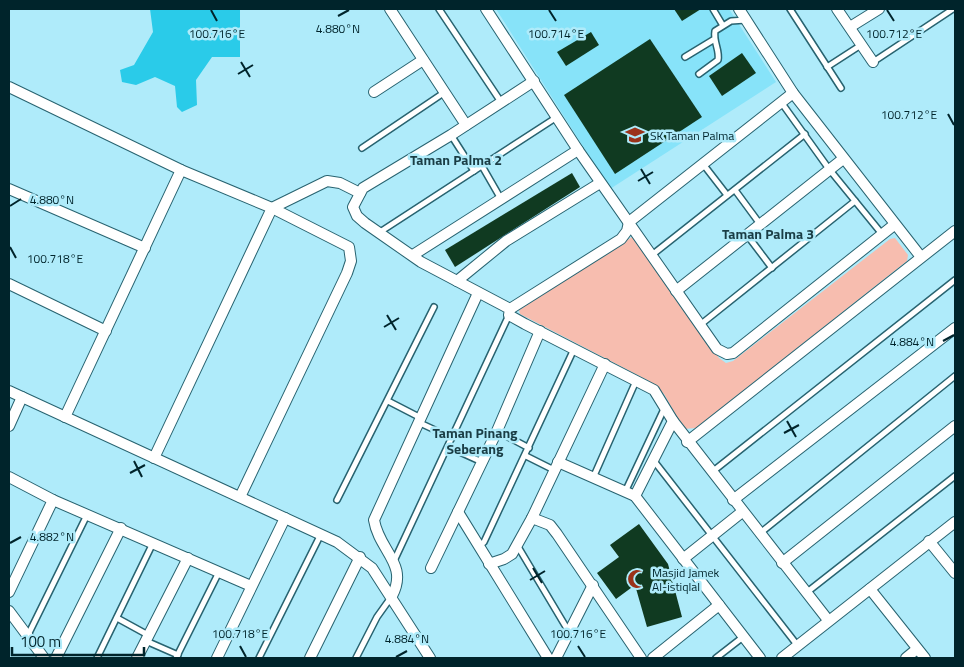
<svg xmlns="http://www.w3.org/2000/svg" width="964" height="667" font-family="'Titillium Web',sans-serif">
<rect width="100%" height="100%" fill="#afebfa"/>
<path fill="#87e3f9" d="M496,9H729L776,82L610,189Z"/>
<path fill="#f7bdaf" d="M632,237L636,240L719,358L726,363L733,361L890,239L895,238L908,255L907,261L696,428L684,429L664,394L649,381L520,314L519,310Z"/>
<path fill="#2acbe9" d="M150,9H240V57H212L196,80L197,105L182,112L177,107L175,86L155,77L136,85L122,82L120,70L134,65L153,32Z"/>
<g fill="#103a21">
<path d="M674,9H701L682,21Z"/>
<path d="M591,32L599,45L566,66L557,52Z"/>
<path d="M650,39L702,117L615,174L564,95Z"/>
<path d="M742,53L756,73L722,96L709,76Z"/>
<path d="M572,173L580,187L455,267L445,250Z"/>
<path d="M639,524L668,564L682,617L647,627L635,585L616,599L597,573L619,557L610,545Z"/>
</g>
<g fill="none" stroke-linecap="round" stroke-linejoin="round">
<g stroke="#286370" stroke-width="8">
<g id="lane">
<path d="M439,9L501,102"/>
<path d="M713,9L722,24"/>
<path d="M790,9L841,88"/>
<path d="M685,57L713,40"/>
<path d="M873,62L953,9"/>
<path d="M827,67L861,45"/>
<path d="M699,74L718,60C720,50 713,42 715,31L731,21L746,20"/>
<path d="M781,102L829,169L882,234"/>
<path d="M451,135L474,171"/>
<path d="M362,148L445,92"/>
<path d="M703,164L727,195"/>
<path d="M482,166L501,199"/>
<path d="M735,190L760,224"/>
<path d="M380,232L557,117"/>
<path d="M747,235L772,268"/>
<path d="M652,255L805,134"/>
<path d="M700,325L855,201"/>
<path d="M388,401L421,418"/>
<path d="M420,423L452,438"/>
<path d="M497,431L529,448"/>
<path d="M449,447L482,462"/>
<path d="M526,456L554,470"/>
<path d="M654,461L798,646"/>
<path d="M712,472L955,280"/>
<path d="M593,478L636,381"/>
<path d="M625,492L664,409"/>
<path d="M337,500L434,307"/>
<path d="M759,534L955,376"/>
<path d="M517,545L569,632"/>
<path d="M478,547L484,542L574,349"/>
<path d="M394,561L509,315"/>
<path d="M806,593L955,476"/>
<path d="M117,618L148,635"/>
<path d="M28,635L87,515"/>
<path d="M146,641L178,655"/>
<path d="M97,658L153,543"/>
<path d="M176,658L219,572"/>
<path d="M259,658L321,534"/>
<path d="M356,658L377,617L392,596"/>
<path d="M716,658L743,637"/>
</g>
</g>
<g stroke="#286370" stroke-width="12">
<g id="street">
<path d="M390,9L466,125"/>
<path d="M739,9L793,93L921,257"/>
<path d="M837,9L873,62"/>
<path d="M850,27L879,9"/>
<path d="M534,81L451,135L363,188L353,207L357,216L365,223L421,262L510,309L509,315L525,324L654,390L673,421L635,496"/>
<path d="M9,87L181,170L272,208L349,247L351,261L347,273L240,497"/>
<path d="M374,92L423,60"/>
<path d="M578,150L717,349L727,354L733,353L894,225"/>
<path d="M9,189L145,248"/>
<path d="M413,255L578,150L486,9"/>
<path d="M457,281L506,241L600,183"/>
<path d="M9,284L106,331"/>
<path d="M676,291L843,159"/>
<path d="M510,309L621,239L627,231L629,222L793,93"/>
<path d="M9,391L337,542L372,568L430,658"/>
<path d="M65,417L181,170"/>
<path d="M673,421L828,620"/>
<path d="M9,426L22,397"/>
<path d="M687,442L955,231"/>
<path d="M154,458L272,208L327,181L340,183L360,193"/>
<path d="M558,462L635,496L760,658"/>
<path d="M9,477L53,500L251,586"/>
<path d="M733,500L955,328"/>
<path d="M458,512L548,658"/>
<path d="M532,518L550,525L557,534L641,658"/>
<path d="M929,541L955,573"/>
<path d="M683,559L742,512"/>
<path d="M782,563L955,426"/>
<path d="M489,564L504,559L512,554L532,518L605,364"/>
<path d="M431,568L497,431L540,331"/>
<path d="M870,589L925,658"/>
<path d="M9,592L53,500"/>
<path d="M392,596C409,564 379,551 374,520L478,293"/>
<path d="M9,611L44,658"/>
<path d="M56,658L121,528"/>
<path d="M137,658L188,558"/>
<path d="M217,658L285,518"/>
<path d="M310,658L360,557"/>
<path d="M556,658L593,585"/>
<path d="M653,658L719,605"/>
<path d="M782,658L955,522"/>
<path d="M906,658L917,649"/>
</g>
</g>
<use href="#lane" stroke="#fff" stroke-width="5"/>
<use href="#street" stroke="#fff" stroke-width="10"/>
</g>
<path fill="none" stroke="#00242b" stroke-width="2" d="M211,10L217,21M549,10L556,21M887,10L894,21M338,16L349,10M241,62L250,77M238,74L253,65M948,114L954,125M641,169L650,184M638,181L653,172M10,206L21,199M10,247L16,258M387,315L396,330M384,327L399,318M943,341L954,335M787,421L796,437M784,433L799,425M134,461L142,477M130,473L145,465M10,543L21,537M533,568L542,583M530,580L545,571M240,646L246,657M578,646L585,657M396,657L407,651"/>
<defs>
<g id="school-bare" transform="scale(1.5)"><path d="M0-5L7-2L0 1L-7-2ZM-4 1L0 2.5L4 1V4Q0 6-4 4Z" fill="#9b321a" stroke="#afebfa" stroke-width="2.5" paint-order="stroke"/></g>
<g id="mosque-bare" transform="scale(1.5)"><path d="M3.5-4.9A6 6 0 1 0 3.5 4.9A5 5 0 1 1 3.5-4.9Z" fill="#9b321a" stroke="#afebfa" stroke-width="2.5" paint-order="stroke"/></g>
</defs>
<g fill-rule="evenodd">
<use href="#school-bare" x="635" y="135"/>
<use href="#mosque-bare" x="637" y="579"/>
</g>
<g text-anchor="middle" dominant-baseline="central" stroke-width="5" stroke-linejoin="round" paint-order="stroke">
<g font-size="12" fill="#00242b" stroke="#afebfa" text-anchor="start">
<text x="650" y="135">SK Taman Palma</text>
<text x="652" y="572">Masjid Jamek<tspan x="652" dy="14">Al-istiqlal</tspan></text>
</g>
<g font-size="14" font-weight="bold" fill="#1a3d45" stroke="#afebfa">
<text x="456" y="159">Taman Palma 2</text>
<text x="768" y="233">Taman Palma 3</text>
<text x="475" y="432">Taman Pinang<tspan x="475" dy="16">Seberang</tspan></text>
</g>
</g>
<g font-size="12" text-anchor="middle" fill="#00242b" stroke="#afebfa" stroke-width="5" stroke-linejoin="round" paint-order="stroke">
<text x="338" y="33">4.880°N</text>
<text x="894" y="38">100.712°E</text>
<text x="217" y="38">100.716°E</text>
<text x="556" y="38">100.714°E</text>
<text x="909" y="119">100.712°E</text>
<text x="52" y="204">4.880°N</text>
<text x="55" y="263">100.718°E</text>
<text x="912" y="346">4.884°N</text>
<text x="52" y="541">4.882°N</text>
<text x="240" y="638">100.718°E</text>
<text x="578" y="638">100.716°E</text>
<text x="407" y="643">4.884°N</text>
</g>
<rect width="964" height="667" fill="none" stroke="#00242b" stroke-width="20"/>
<path d="M12 647v8h132v-8" fill="none" stroke="#00242b" stroke-width="2.5"/>
<text x="20" y="647" font-size="15" fill="#00242b" stroke="#afebfa" stroke-width="4" paint-order="stroke">100 m</text>
</svg>
